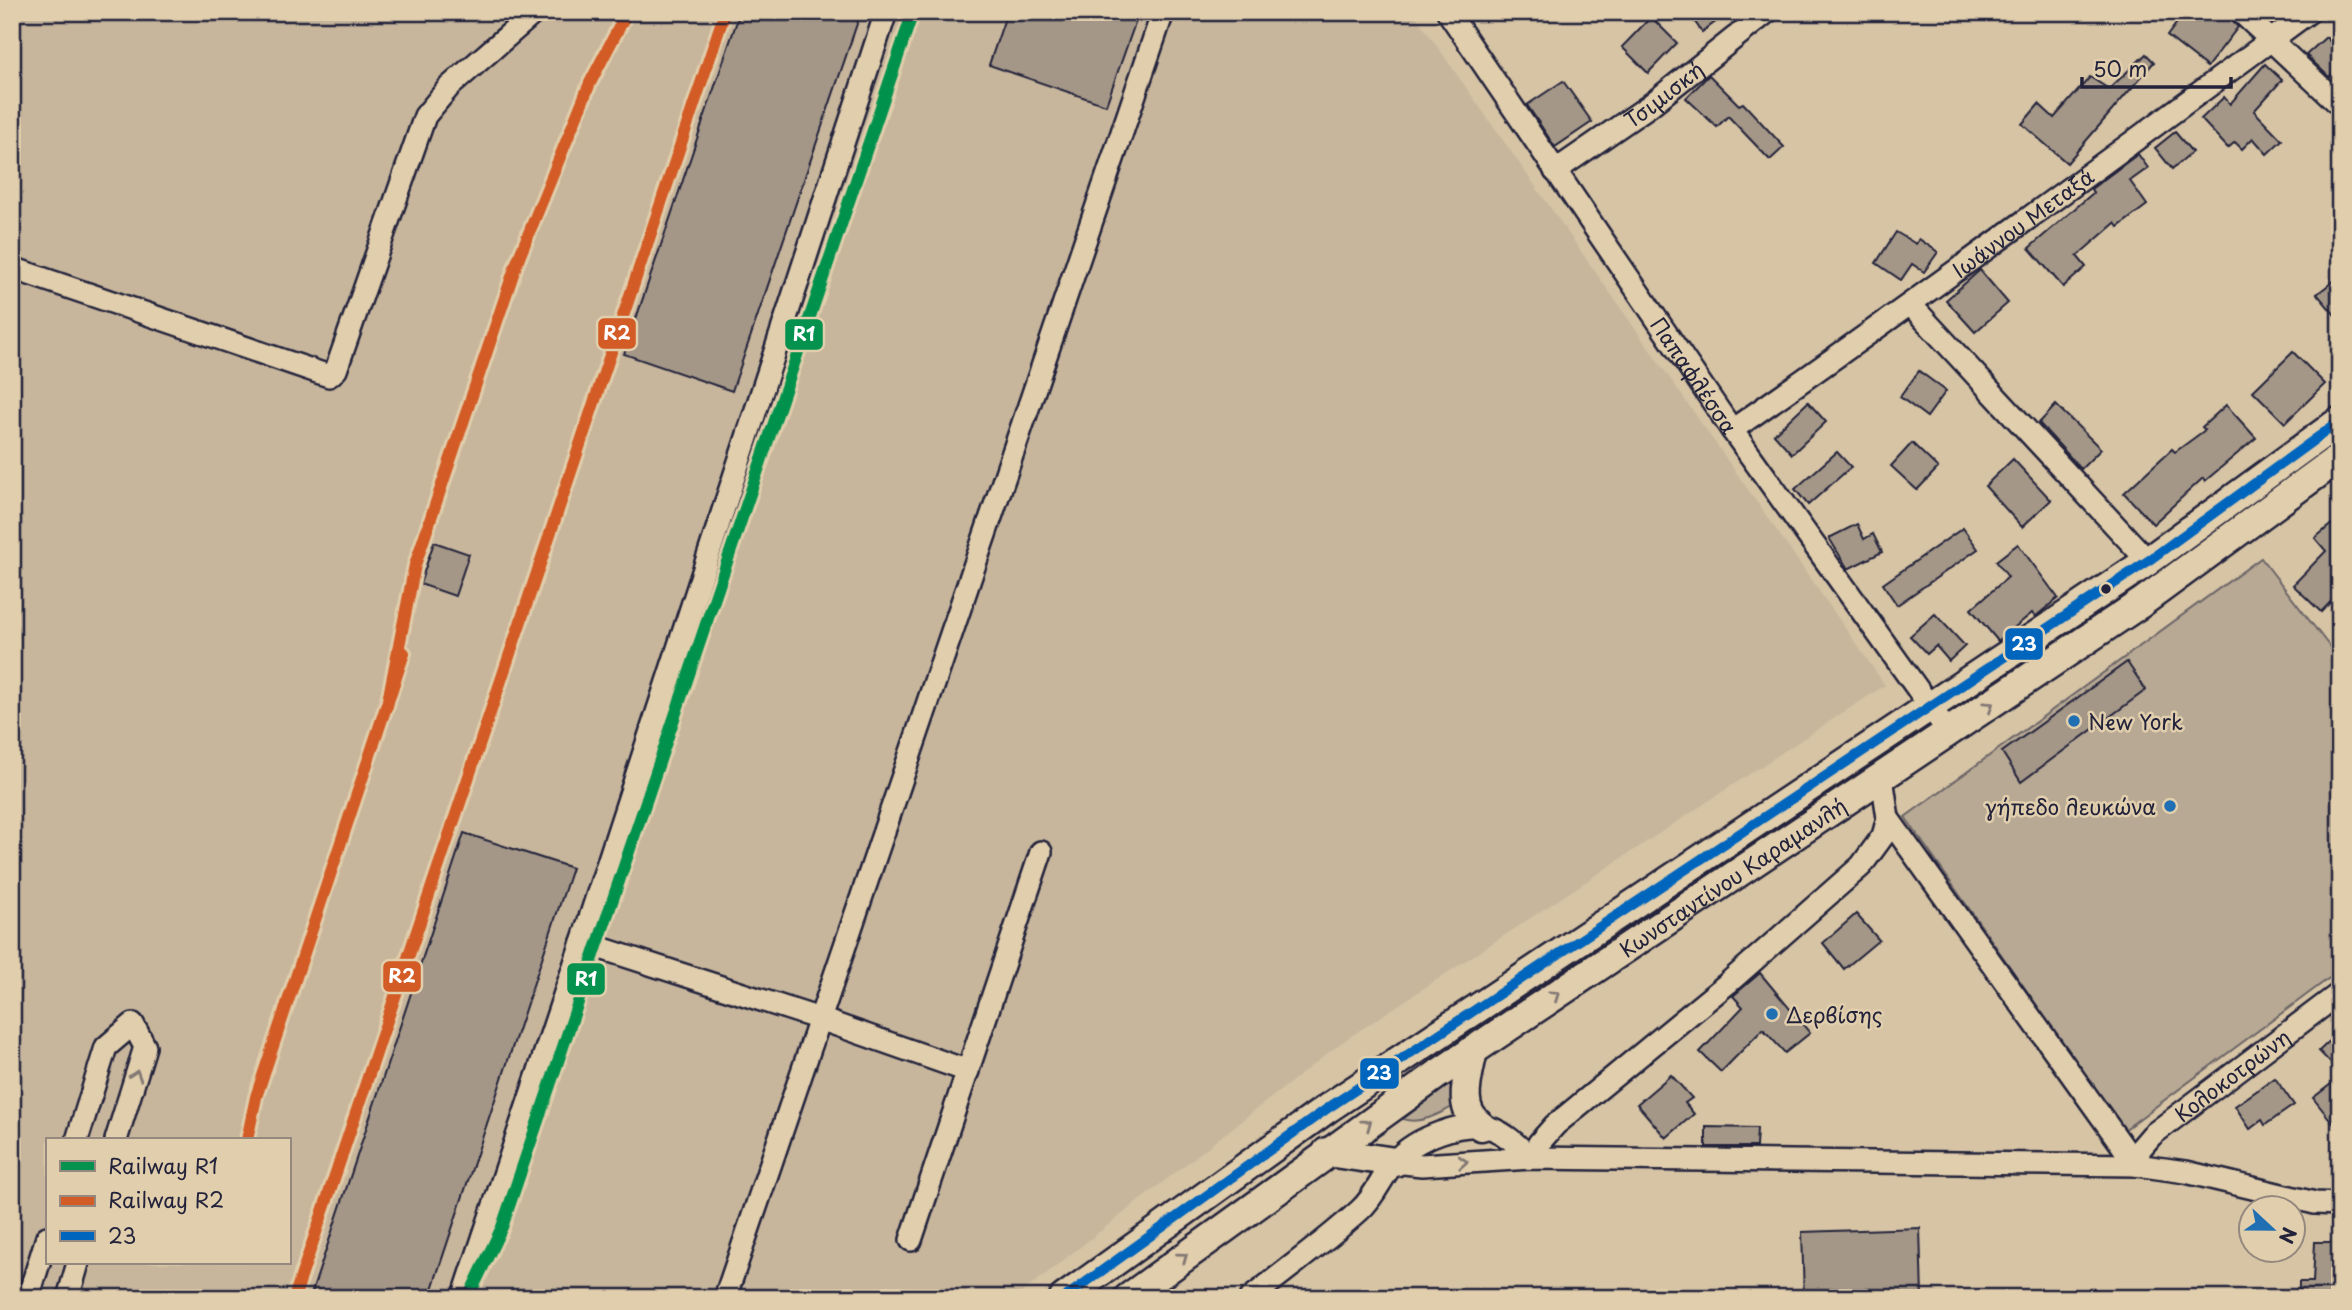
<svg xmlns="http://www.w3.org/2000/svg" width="2352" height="1310" font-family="'Playpen Sans',sans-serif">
<rect width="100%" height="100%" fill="#d6c4a5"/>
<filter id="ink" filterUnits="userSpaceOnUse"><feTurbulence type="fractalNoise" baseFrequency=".0143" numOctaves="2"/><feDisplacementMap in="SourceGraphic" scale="14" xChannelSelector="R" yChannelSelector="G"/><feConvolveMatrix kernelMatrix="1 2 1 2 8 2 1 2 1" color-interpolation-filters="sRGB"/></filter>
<g filter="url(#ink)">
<path fill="#c7b69c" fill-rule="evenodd" d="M12,12H1413L1885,685L1342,1042L1015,1298H12ZM47,1140H289V1263H47Z"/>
<g fill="#b8a994" stroke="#6d6668" stroke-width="2">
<path d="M2261,558L2340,660V970L2124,1130L1905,817Z"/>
<path d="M1459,1077L1454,1106C1439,1114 1419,1125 1403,1119Z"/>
</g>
<g fill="#a49787" stroke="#22223b" stroke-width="2">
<path d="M740,12H861L732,391L624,354Z"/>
<path d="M1007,12H1139L1106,105L989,65Z"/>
<path d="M1688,12H1729L1702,32Z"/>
<path d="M2185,12H2228L2232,21L2238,27L2207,67L2167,36Z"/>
<path d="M1651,17L1677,43L1648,73L1622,47Z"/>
<path d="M2326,37L2340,53V67L2329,77L2306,55Z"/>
<path d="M2146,54L2154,62L2067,163L2022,124L2039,104L2054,118L2090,77L2109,89Z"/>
<path d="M2265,64L2282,80L2254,111L2282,140L2267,154L2253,138L2242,149L2235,142L2228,148L2201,119L2224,97L2230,104Z"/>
<path d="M1709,75L1739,105L1743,103L1784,147L1770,160L1728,116L1717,127L1686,98Z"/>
<path d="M1563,81L1592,122L1555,147L1527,105Z"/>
<path d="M2175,132L2192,152L2172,169L2155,148Z"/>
<path d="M2138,154L2148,168L2130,181L2147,205L2118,227L2115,223L2077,256L2086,267L2063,287L2029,248L2093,193L2091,189Z"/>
<path d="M1896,232L1916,244L1919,239L1938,252L1924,272L1912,264L1901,280L1876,263Z"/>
<path d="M1980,270L2008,303L1975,332L1946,300Z"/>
<path d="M2340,276V321L2317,294Z"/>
<path d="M2293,352L2325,384L2285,423L2253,391Z"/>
<path d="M1919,371L1946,391L1927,417L1900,397Z"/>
<path d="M1808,402L1826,422L1792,454L1774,434Z"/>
<path d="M2056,405L2101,449L2081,469L2039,423Z"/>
<path d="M2226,405L2256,438L2205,481L2203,478L2153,524L2124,493L2172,449L2175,452L2205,430L2202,427Z"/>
<path d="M1912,443L1938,468L1917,490L1891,466Z"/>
<path d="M1837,452L1851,467L1808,505L1795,489Z"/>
<path d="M2013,459L2051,500L2022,527L1985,486Z"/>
<path d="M2340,517V592L2321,612L2293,585L2326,551L2315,538Z"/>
<path d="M1857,524L1864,539L1873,534L1882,552L1848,569L1829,538Z"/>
<path d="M1963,528L1978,549L1897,605L1883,584Z"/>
<path d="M434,542L469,554L455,596L420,584Z"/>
<path d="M2018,544L2058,598L2035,617L2032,613L1998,641L1971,609L2008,577L1996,561Z"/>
<path d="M1935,614L1965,646L1949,661L1936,646L1927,654L1910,636Z"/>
<path d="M2127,662L2146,690L2021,782L2002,752Z"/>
<path d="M464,833L572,868L429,1298H310Z"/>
<path d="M1856,914L1879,940L1844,969L1823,943Z"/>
<path d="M1760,973L1810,1033L1785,1053L1763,1029L1721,1072L1700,1052L1743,1007L1733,996Z"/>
<path d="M2340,1031V1073L2319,1051Z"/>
<path d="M1671,1075L1692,1098L1685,1103L1694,1114L1666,1138L1637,1104Z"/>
<path d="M2340,1077V1132L2313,1098Z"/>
<path d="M2275,1078L2294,1105L2265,1125L2262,1120L2250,1129L2235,1106Z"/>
<path d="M1706,1127L1757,1128L1756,1147H1706Z"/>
<path d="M1920,1228L1922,1298H1804L1802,1232Z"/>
<path d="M2315,1242H2340V1298H2299V1282H2313Z"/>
</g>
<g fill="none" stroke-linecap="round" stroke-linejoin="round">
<g stroke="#22223b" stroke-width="26">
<g id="minor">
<path id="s1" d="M1448,12L1732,430L1949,733"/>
<path d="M2241,12L2340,105"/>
<path id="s2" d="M1555,171L1649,106L1767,12"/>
<path d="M12,268L329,376L336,370L425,116L449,87L535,12"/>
<path d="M1911,305L2148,561"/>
<path id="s3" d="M1732,430C1927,294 2118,153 2309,12"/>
<path d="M1882,777L1888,818L2136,1165"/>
<path d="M582,942L820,1019L968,1071"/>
<path d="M77,1140L106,1047L133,1024L145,1047L116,1140"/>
<path d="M1531,1158L1539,1143L1555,1125L1728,983L1861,866L1883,836L1888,818"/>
<path d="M1395,1162L1422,1165L1531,1158L2136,1165L2186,1172L2315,1203L2340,1204"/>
<path id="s4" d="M2136,1165L2140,1149L2152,1135L2340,993"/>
<path d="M911,1240L1041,852"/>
<path d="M28,1298L47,1237"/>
<path d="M68,1298L78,1263"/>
<path d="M463,1298L582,942L886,12"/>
<path d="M725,1298L1163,12"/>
<path d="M1251,1298C1288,1268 1326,1241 1360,1210C1375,1197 1382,1176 1395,1161C1414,1139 1464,1118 1493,1129C1508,1135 1519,1147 1531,1158"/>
</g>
</g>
<g stroke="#22223b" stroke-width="33">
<g id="major">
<path d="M1473,1050C1469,1074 1455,1109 1481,1126"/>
<path d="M1327,1152L1395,1162"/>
<path d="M1064,1298L1328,1108L2148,561L2340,421"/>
<path id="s5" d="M1128,1298L1438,1074L2141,603L2340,457"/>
</g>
</g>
<use href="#minor" stroke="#e1ceac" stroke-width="21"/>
<use href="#major" stroke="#e1ceac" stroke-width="28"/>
<g stroke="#e1ceac" stroke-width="16">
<path id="bus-1" d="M1064,1298L1328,1108L2148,561L2340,421"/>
</g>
<use href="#bus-1" stroke="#0065bd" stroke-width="10"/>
<g stroke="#e1ceac" stroke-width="18">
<path id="rail-1" d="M468,1298L502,1227L913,12"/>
</g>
<g stroke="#e1ceac" stroke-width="18">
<g id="rail-2">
<path d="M387,706L415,565L516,265L590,83L627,12"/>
<path d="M247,1140L256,1097L404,653"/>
<path d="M294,1298L725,12"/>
</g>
</g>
<use href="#rail-1" stroke="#05924e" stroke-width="12"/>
<use href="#rail-2" stroke="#d35b26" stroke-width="12"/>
</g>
<defs><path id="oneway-chevron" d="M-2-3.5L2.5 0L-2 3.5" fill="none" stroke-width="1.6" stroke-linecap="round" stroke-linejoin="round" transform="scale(1.75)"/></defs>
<g stroke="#827874">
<use href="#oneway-chevron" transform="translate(1989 706) rotate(-34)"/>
<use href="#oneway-chevron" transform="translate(1555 995) rotate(-34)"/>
<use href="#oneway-chevron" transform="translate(136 1075) rotate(-72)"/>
<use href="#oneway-chevron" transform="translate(1367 1124) rotate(-36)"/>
<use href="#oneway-chevron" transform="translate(1463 1162) rotate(-3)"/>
<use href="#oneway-chevron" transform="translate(1183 1257) rotate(-36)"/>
</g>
</g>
<circle fill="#22223b" stroke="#e1ceac" stroke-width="2.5" cx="2106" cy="589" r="6"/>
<g fill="#1f6fb2" stroke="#e1ceac" stroke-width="2.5">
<circle cx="2074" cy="721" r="7"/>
<circle cx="2170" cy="806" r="7"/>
<circle cx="1772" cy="1014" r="7"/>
</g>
<g text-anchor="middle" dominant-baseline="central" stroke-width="5" stroke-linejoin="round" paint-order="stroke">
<g font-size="21" fill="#22223b" stroke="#e1ceac">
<text stroke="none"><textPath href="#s2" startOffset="133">Τσιμισκή</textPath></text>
<text stroke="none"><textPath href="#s3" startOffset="357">Ιωάννου Μεταξά</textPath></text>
<text stroke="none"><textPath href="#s1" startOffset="439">Παπαφλέσσα</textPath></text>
<text stroke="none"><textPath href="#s5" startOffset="737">Κωνσταντίνου Καραμανλή</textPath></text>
<text stroke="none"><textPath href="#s4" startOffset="135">Κολοκοτρώνη</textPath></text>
</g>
<g font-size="21" fill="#22223b" stroke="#e1ceac" text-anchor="start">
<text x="2088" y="721">New York</text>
<text x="2156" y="806" text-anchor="end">γήπεδο λευκώνα</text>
<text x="1786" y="1014">Δερβίσης</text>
</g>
</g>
<g stroke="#e1ceac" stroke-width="2.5">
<rect x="597" y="317" width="40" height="33" rx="7" fill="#d35b26"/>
<rect x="784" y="318" width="40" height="33" rx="7" fill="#05924e"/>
<rect x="2004" y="627" width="40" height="34" rx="7" fill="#0065bd"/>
<rect x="382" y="960" width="40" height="33" rx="7" fill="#d35b26"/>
<rect x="566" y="962" width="40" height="34" rx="7" fill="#05924e"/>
<rect x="1359" y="1057" width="41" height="33" rx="7" fill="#0065bd"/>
</g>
<g font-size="19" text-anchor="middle" font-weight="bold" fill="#fff">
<text x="617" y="340">R2</text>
<text x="804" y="341">R1</text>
<text x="2024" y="651">23</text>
<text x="402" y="983">R2</text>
<text x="586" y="986">R1</text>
<text x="1379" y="1080">23</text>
</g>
<rect width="2352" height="1310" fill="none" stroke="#e1ceac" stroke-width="42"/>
<rect x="21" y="21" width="2310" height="1268" fill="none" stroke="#22223b" stroke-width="2.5" filter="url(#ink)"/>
<rect x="46" y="1138" width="245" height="126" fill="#e1ceac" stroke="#95897f" stroke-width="2"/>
<rect x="60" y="1161" width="35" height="10" fill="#05924e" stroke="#95897f" stroke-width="2"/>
<text x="108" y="1174" font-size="21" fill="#22223b">Railway R1</text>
<rect x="60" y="1196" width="35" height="10" fill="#d35b26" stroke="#95897f" stroke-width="2"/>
<text x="108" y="1208" font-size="21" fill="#22223b">Railway R2</text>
<rect x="60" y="1231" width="35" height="10" fill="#0065bd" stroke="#95897f" stroke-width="2"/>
<text x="108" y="1244" font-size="21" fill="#22223b">23</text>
<g transform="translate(2272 1229) rotate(112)"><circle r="33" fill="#e1ceac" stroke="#95897f" stroke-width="2"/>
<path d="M0-5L12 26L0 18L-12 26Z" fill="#1f6fb2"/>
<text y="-10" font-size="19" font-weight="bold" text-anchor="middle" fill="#22223b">N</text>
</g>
<path d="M2082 77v10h149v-10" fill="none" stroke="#22223b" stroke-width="3.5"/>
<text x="2093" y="77" font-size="21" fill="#22223b" stroke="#e1ceac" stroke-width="5" paint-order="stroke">50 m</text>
</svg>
